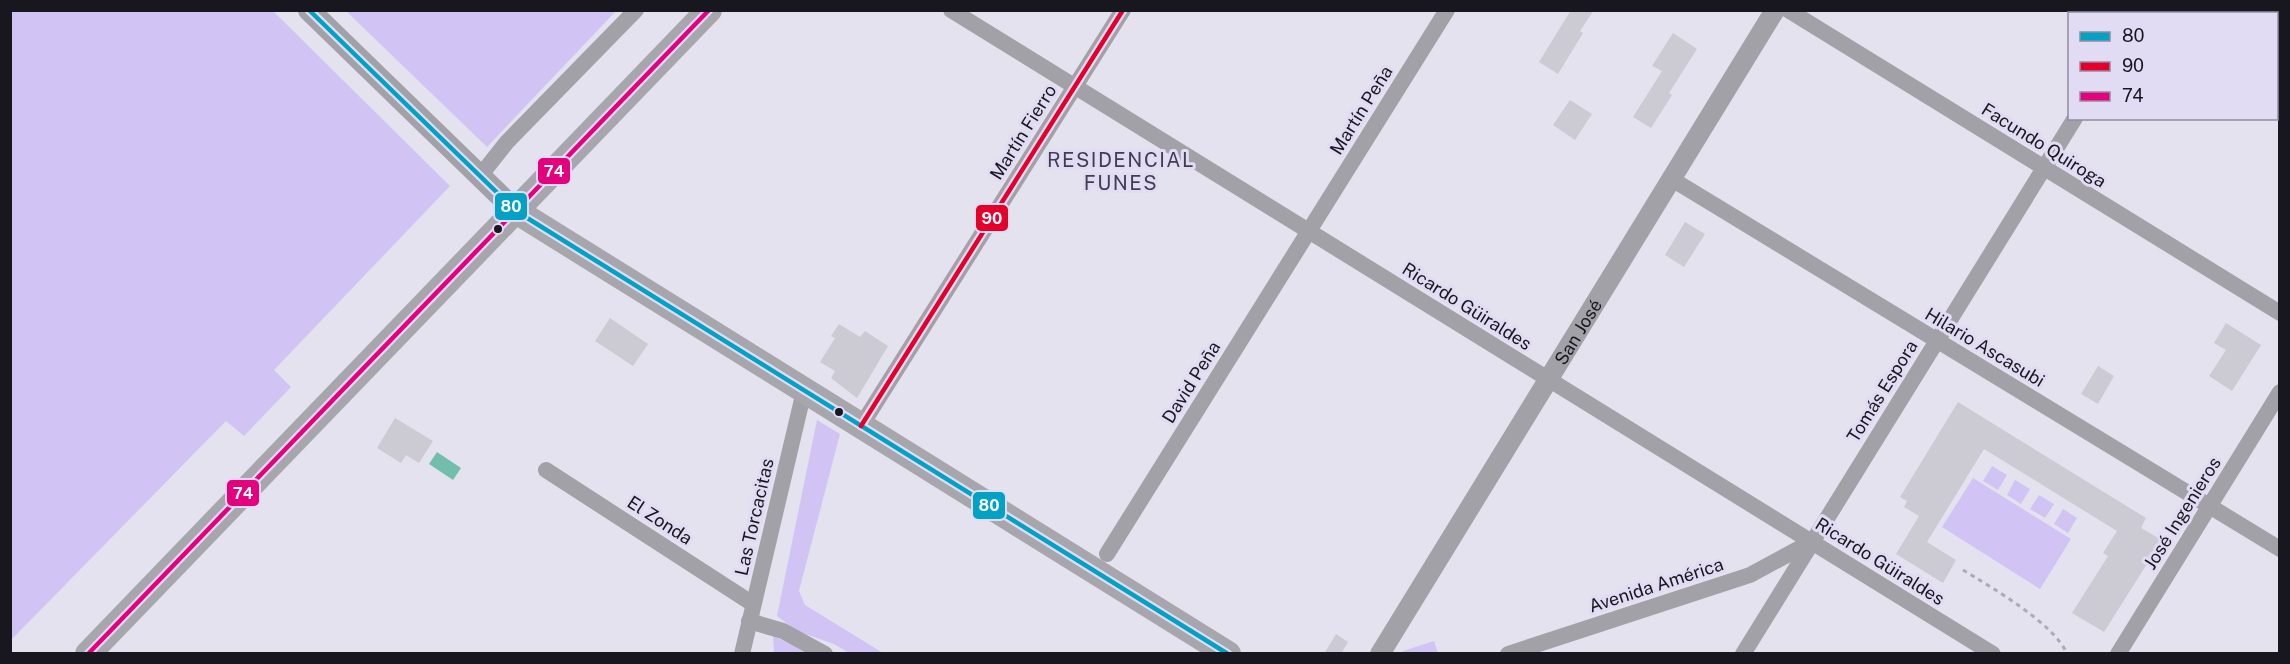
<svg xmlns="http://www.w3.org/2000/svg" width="2290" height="664" font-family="'Public Sans',sans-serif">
<rect width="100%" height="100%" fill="#e4e2ee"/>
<g fill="#d1c4f4">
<path d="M11,10L273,11L450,186L274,370L291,387L244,436L226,421L11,640Z"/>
<path d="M346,11H616L487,147Z"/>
<path d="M817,420L840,434L799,591L805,605L883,653H849L834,644L797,631L777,616Z"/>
<path d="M1992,466L2007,475L1998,490L1983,481Z"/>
<path d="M1973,478L2071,539L2040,589L1942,527Z"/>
<path d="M2015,480L2030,489L2021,504L2007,495Z"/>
<path d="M2039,495L2054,504L2045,518L2030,509Z"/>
<path d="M2063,509L2077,518L2068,533L2054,524Z"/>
<path d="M773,636L809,652L811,653H774Z"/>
<path d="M1434,641L1438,653H1401L1403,651Z"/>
</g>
<path fill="#cabded" d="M2140,11H2279V58L2277,60L2276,14H2144Z"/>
<path fill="#71beac" d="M437,452L461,468L453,480L429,464Z"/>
<g fill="#cccad3">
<path d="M1571,10H1594L1580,31L1583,33L1558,74L1539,62Z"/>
<path d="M1673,33L1697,49L1669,93L1672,95L1651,128L1633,117L1662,71L1652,66Z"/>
<path d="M1570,100L1592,114L1575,140L1553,125Z"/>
<path d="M1685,222L1705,234L1684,267L1665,255Z"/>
<path d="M610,318L648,344L633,366L595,341Z"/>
<path d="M2226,323L2261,345L2232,391L2209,376L2226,350L2214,343Z"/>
<path d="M839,324L860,337L865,331L888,346L857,398L831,378L835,371L820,362L835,338L831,336Z"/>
<path d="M2098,366L2114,376L2098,404L2081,394Z"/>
<path d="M1958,402L2146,518L2141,528L2162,540L2104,632L2072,613L2108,556L2103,553L2117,531L1984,449L1927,542L1956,560L1943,583L1896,554L1919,516L1904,507L1907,501L1900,497Z"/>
<path d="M395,418L433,441L419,463L406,455L401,463L377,448Z"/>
<path d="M1336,634L1348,642L1341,654H1324Z"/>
</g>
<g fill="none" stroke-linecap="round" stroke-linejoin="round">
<path stroke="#acabb1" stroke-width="3" stroke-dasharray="4.5 4.5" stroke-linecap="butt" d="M1963,570C1991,587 2055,624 2067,654"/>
<path stroke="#a3a1a8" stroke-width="8" d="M2120,10L2125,14"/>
<g stroke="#a3a1a8" stroke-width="16">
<path d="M951,10L1993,654"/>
<path d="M1788,10L2280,313"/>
<path d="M2276,107L2280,108"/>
<path d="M480,176L507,142L636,10"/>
<path d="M1670,178L2280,549"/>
<path d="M861,426L1123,10"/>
<path d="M546,470L753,604"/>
<path d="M1107,554L1447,10"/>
<path d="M749,621L783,631L825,654"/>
<path d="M742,654L804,391"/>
<path d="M1508,654L1750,575L1811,542"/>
<path d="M1743,654L2075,118"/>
<path d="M2118,654L2280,392"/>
</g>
<path stroke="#a3a1a8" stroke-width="20" id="s1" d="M1380,654L1775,10"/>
<path stroke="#a3a1a8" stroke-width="22" d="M309,10L516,211"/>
<g stroke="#a8a6ad" stroke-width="26">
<path d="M516,211L1228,654"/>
<path d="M88,654L709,10"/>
</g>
<g stroke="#e1dcf4" stroke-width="9">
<path id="bus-1" d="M309,10L516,211L1228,654"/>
</g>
<g stroke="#e1dcf4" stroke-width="9">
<path id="bus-2" d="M861,426L1123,10"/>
</g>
<g stroke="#e1dcf4" stroke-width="9">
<path id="bus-3" d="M88,654L709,10"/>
</g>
<use href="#bus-1" stroke="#01a2c5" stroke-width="4.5"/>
<use href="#bus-2" stroke="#e4002b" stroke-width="4.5"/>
<use href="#bus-3" stroke="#e5007d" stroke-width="4.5"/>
</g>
<g fill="#18161e" stroke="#e1dcf4" stroke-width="2">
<circle cx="498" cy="229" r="5"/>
<circle cx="839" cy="412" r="5"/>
</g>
<g text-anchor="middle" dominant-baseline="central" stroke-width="6" stroke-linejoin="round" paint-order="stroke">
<g font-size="18" fill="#18161e" stroke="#e1dcf4">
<text transform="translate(1361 110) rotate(-58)">Martín Peña</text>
<text transform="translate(1023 132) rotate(-58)">Martín Fierro</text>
<text transform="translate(2044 145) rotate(32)">Facundo Quiroga</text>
<text transform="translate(1467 306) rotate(32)">Ricardo Güiraldes</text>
<text stroke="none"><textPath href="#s1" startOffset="378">San José</textPath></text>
<text transform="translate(1985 347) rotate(31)">Hilario Ascasubi</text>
<text transform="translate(1191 382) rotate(-58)">David Peña</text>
<text transform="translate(1882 391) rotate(-58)">Tomás Espora</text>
<text transform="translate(2182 513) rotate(-58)">José Ingenieros</text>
<text transform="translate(754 517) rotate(-77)">Las Torcacitas</text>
<text transform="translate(660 520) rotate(33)">El Zonda</text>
<text transform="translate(1880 561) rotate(32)">Ricardo Güiraldes</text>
<text transform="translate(1656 585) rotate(-18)">Avenida América</text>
</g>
<g font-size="20" letter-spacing="1.5" fill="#413c50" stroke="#e1dcf4">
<text x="1121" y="160">RESIDENCIAL<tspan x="1121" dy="23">FUNES</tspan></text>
</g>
</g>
<g stroke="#e1dcf4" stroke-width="2">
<rect x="537" y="157" width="34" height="28" rx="6" fill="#e5007d"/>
<rect x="494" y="192" width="34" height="29" rx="6" fill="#01a2c5"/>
<rect x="975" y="204" width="34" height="28" rx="6" fill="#e4002b"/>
<rect x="226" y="479" width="34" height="28" rx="6" fill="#e5007d"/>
<rect x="972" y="491" width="34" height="29" rx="6" fill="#01a2c5"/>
</g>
<g font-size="16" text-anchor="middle" font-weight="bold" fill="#fff">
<text x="554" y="177">74</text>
<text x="511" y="212">80</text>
<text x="992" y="224">90</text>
<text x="243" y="499">74</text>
<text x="989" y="511">80</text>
</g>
<rect width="2290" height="664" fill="none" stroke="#18161e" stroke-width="24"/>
<rect x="2068" y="12" width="210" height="108" fill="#e1dcf4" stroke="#918d9e" stroke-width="1.5"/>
<rect x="2080" y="32" width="30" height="9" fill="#01a2c5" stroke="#918d9e" stroke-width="1.5"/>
<text x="2122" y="42" font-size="18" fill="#18161e">80</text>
<rect x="2080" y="62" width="30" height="9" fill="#e4002b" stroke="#918d9e" stroke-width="1.5"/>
<text x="2122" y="72" font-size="18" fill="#18161e">90</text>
<rect x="2080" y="92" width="30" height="9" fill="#e5007d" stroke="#918d9e" stroke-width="1.5"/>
<text x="2122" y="102" font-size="18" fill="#18161e">74</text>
</svg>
